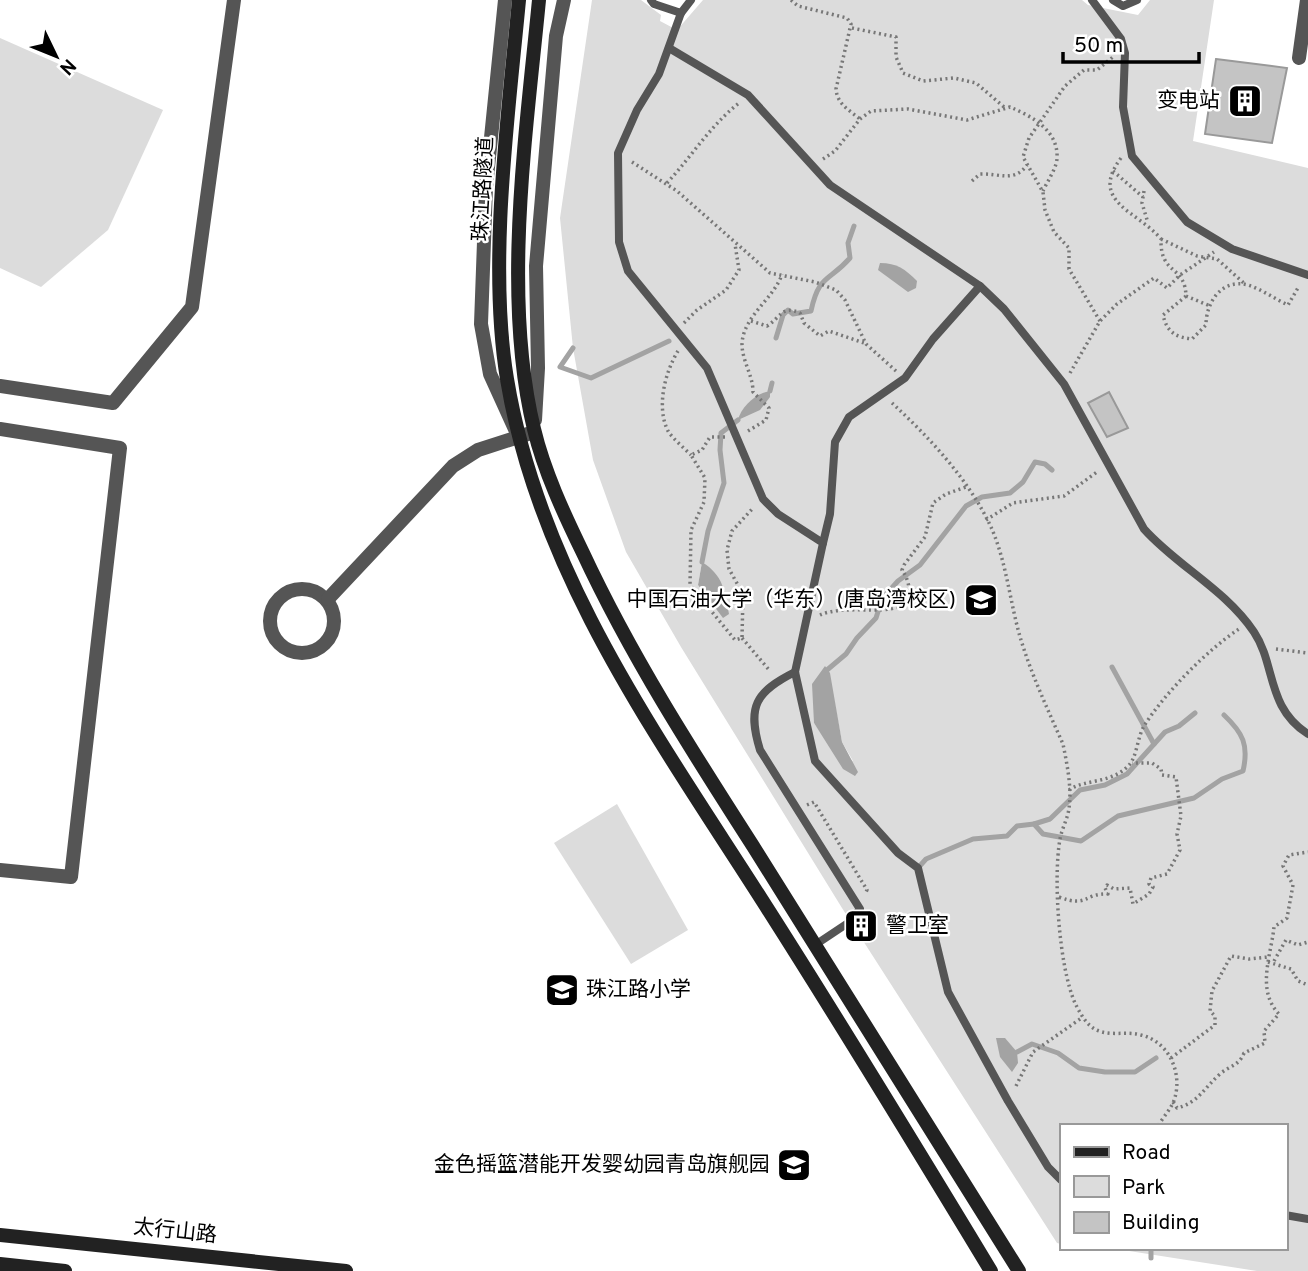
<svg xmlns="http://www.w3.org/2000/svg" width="1308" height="1271" font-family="Overpass,'Noto Sans SC',sans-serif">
<rect width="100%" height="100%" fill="#fff"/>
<g fill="#dcdcdc" fill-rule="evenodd">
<path d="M592,0H641L661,15L660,21L677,30L703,0H1082L1088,5L1138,15L1150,0H1214L1193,141L1308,168V1271H1257L1110,1248H1285V1126H1061V1244L1057,1243L842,908L681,647L626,552L593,460L573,348L560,218ZM1109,392L1128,428L1107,437L1088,403ZM702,562L723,617L698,585ZM829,673L842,742L853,761L830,746L814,723Z"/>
<path d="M0,38L163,110L108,230L41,287L0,268Z"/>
<path d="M617,804L688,930L631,964L554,843Z"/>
</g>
<g fill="#a3a3a3">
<path d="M880,263C897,263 905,269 917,281L916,288L908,292L878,270Z"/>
<path d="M770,391V397L760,410L738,420C741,407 756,393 770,391Z"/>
<path d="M702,562C723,575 725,591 729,614L723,618L698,585Z"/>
<path d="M825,666L830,673L842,742L858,772L855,776L843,769L814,723L812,684Z"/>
<path d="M996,1038H1005L1017,1052L1018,1063L1012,1072L1000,1057Z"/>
</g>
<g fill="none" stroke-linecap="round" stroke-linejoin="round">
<g stroke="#a3a3a3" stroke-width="5">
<path d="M776,338L783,315L788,310L793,314L811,311C819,274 829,282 850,258L848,243L854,226"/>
<path d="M573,348L560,367L591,378L669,341"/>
<path d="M770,391L772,383"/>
<path d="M702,562L708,531L724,483L720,450L721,433L738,420"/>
<path d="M1112,667L1154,744"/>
<path d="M827,670L846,654L857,638L876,618L882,599L898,581L920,565L966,506L982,497L1010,493L1023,482L1035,462L1045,464L1052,470"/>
<path d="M1034,824L1050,819L1080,790L1105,785L1127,774L1165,732L1179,726L1195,713"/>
<path d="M918,868L926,859L973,839L1007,836L1017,826L1034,824L1043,834L1081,841L1118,816L1194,798L1222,779L1243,771C1249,745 1243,733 1224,715"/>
<path d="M1017,1052L1032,1044L1058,1053L1079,1068L1105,1072H1135L1156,1058"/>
<path d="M1151,1248V1258"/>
</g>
</g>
<g fill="#c4c4c4" stroke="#999" stroke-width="2">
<path d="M1216,59L1287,68L1272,143L1205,134Z"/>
<path d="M1109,392L1128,428L1107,437L1088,403Z"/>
</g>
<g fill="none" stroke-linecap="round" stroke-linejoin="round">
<g stroke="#777" stroke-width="3.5" stroke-dasharray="2 3.5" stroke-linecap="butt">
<path d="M791,0L798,6L847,18L851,24L836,89C837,104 849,110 860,119"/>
<path d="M852,28L896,37V57L903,73L923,81L954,78L976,83L1004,107"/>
<path d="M1121,158C1088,202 1138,211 1161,239C1160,276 1185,264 1186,296L1163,315C1167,332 1175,337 1192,339L1206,325C1206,302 1222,278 1248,285C1261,289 1275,299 1288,305L1299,286"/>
<path d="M823,159L835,151L860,119L871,111L908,109L967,120L1010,107C1031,116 1059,130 1057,159C1056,169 1047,182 1043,191"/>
<path d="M632,162L677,191L770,273L815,282L836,290L845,300L866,344L896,371"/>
<path d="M1113,171L1143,197"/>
<path d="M972,181L980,174C999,173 1014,183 1027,165"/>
<path d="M667,183C691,157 711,125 739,103"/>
<path d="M1144,191L1142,203L1148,223"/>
<path d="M1161,239L1197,256L1217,259L1246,285"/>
<path d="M1186,296L1210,306"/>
<path d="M751,321L767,326C781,317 782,305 800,313L804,323L820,336L829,331L864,343"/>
<path d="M1100,321L1069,269V248L1054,232L1045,210L1043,192L1023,157L1029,138L1065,86L1084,70H1097L1113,57"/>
<path d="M684,323L697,310L726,290L739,270L735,244"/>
<path d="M678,351C665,372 656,407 668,431C673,439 684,448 691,455"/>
<path d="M1070,373L1100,321L1117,304L1154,278L1167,288L1180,275L1214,252"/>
<path d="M892,403C930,438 969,480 991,527C1007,563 1010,604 1021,640C1032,676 1048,710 1063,744C1067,764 1072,788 1069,808C1068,818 1062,828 1060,839C1053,878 1059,967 1075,1003C1080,1013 1087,1027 1099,1031C1113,1036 1127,1031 1141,1035C1171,1042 1184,1077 1173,1103C1169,1111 1162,1119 1158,1126"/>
<path d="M748,431L766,420L769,408L753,392C753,375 742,361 742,344C743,316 774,299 782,274"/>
<path d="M725,437H710L702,450L691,455L705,478L704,502L691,530L690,585L735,640L742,638L743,594L729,569L727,550L732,531L754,507"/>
<path d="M986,520L1013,503L1064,496L1097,472"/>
<path d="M820,615C842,605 882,614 897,607C913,599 911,583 902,570L904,565L925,537L933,503L946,494L966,487"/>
<path d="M742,638L770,671"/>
<path d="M1276,649L1308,653"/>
<path d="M1069,790C1084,779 1111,784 1128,766C1137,758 1137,738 1144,726C1164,694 1207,650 1239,629"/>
<path d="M807,805L814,802L867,890L865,894"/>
<path d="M1059,897C1088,908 1084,893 1108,894L1105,888L1107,885L1114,889L1130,888L1133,904L1149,894L1153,887L1149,884L1151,878L1167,874L1180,850L1177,834L1181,816L1176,777L1162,775L1161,769L1152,763H1132"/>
<path d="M1274,961L1286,940L1298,945L1308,942"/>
<path d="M1268,962L1291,969L1298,981L1308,985"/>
<path d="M1171,1058L1215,1025V1016L1210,1011L1212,991L1231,956L1249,959L1268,957"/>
<path d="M1016,1086L1033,1052L1083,1017"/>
<path d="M1173,1102L1177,1108C1198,1103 1204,1088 1220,1074C1229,1066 1239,1066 1244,1053L1265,1043L1264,1031L1279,1014C1256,990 1271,956 1274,927L1287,918L1293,885L1283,866L1289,855L1308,852"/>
</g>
<g stroke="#555" stroke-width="8">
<path d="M651,0L654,4L681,13L691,0"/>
<path d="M1092,0L1121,39L1125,53L1123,107L1132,156L1187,222L1232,249L1308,275"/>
<path d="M1113,0L1123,6L1137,0"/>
<path d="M681,13L659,74L637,110L618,153L619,242L628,271L707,368L763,499L778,514L823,543L795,672L815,761L898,853L918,868L948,992L1008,1101L1048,1167L1061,1180"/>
<path d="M669,48L748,95L830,185L980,286L1004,309L1064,384L1144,529C1177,566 1225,589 1254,632C1276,665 1266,707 1308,734"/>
<path d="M823,543L830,514L835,442L849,417L905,378L933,339L980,286"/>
<path d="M795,672C755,692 747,707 760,750L860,909L851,921L815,945"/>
<path d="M1285,1215L1308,1219"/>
</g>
<g stroke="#555" stroke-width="14">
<path d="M1299,58L1307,0"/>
<path d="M0,386L113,403L192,307L234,0"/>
<path d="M0,429L120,448L71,877L0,870"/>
<circle cx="302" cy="621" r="32"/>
<path d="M328,599L453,466L478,450L534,432"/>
</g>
<g stroke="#555" stroke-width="14">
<path d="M505,0L486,187L481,324L490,374L515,429"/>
<path d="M535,420L538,368L536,266L556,36L564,0"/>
</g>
<g stroke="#222" stroke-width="14">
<path d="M519,0C508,117 488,264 507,379C539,574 658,737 762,900C840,1022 916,1147 991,1271"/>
<path d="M539,0C526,135 502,297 534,429C544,471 564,514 583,553C631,656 692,751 753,846C842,987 930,1130 1019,1271"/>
<path d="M0,1235L346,1271"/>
<path d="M0,1264L65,1271"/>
</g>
</g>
<defs>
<g id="building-square" transform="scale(1.75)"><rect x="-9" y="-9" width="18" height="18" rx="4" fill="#000" stroke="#fff"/><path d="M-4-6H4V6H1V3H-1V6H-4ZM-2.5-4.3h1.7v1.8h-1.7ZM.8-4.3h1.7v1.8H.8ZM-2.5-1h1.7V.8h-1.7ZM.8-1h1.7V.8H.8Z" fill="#fff"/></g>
<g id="university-square" transform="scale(1.75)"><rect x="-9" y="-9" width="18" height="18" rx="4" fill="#000" stroke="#fff"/><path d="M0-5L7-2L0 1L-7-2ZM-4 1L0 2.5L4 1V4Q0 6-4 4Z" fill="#fff"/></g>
<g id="school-square" transform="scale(1.75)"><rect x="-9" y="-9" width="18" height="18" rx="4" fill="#000" stroke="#fff"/><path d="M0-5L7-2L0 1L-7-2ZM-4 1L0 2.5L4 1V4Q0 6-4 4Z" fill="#fff"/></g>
</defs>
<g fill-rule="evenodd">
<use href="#building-square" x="1245" y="101"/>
<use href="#university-square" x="981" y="600"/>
<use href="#building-square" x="861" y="926"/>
<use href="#school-square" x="562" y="990"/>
<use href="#school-square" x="794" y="1165"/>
</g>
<g text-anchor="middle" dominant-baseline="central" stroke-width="5" stroke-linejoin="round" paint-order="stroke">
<g font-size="21" fill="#000" stroke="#fff" text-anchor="end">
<text x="1220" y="101">变电站</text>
<text x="956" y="600">中国石油大学（华东）(唐岛湾校区)</text>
<text x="886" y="926" text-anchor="start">警卫室</text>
<text x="586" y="990" text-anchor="start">珠江路小学</text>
<text x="770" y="1165">金色摇篮潜能开发婴幼园青岛旗舰园</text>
</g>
<g font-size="21" fill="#000" stroke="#fff">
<text transform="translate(484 189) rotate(-87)">珠江路隧道</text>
<text transform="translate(175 1232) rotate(6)">太行山路</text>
</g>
</g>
<rect x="1060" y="1124" width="228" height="126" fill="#ffffff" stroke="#999999" stroke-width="2"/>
<rect x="1074" y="1147" width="35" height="10" fill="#222222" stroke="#999999" stroke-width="2"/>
<text x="1122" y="1159" font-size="21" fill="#000000">Road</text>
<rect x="1074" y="1176" width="35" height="21" fill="#dcdcdc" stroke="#999999" stroke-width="2"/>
<text x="1122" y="1194" font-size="21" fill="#000000">Park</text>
<rect x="1074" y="1212" width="35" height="21" fill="#c4c4c4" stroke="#999999" stroke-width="2"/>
<text x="1122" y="1229" font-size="21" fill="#000000">Building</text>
<g transform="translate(56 56) rotate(133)" stroke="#ffffff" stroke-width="5" paint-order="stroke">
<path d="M0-5L12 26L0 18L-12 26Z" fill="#000000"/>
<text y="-10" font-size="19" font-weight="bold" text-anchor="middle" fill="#000000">N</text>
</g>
<path d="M1063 52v10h136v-10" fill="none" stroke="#000000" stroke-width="3.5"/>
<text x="1074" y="52" font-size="21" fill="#000000" stroke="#ffffff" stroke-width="5" paint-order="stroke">50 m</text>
</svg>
